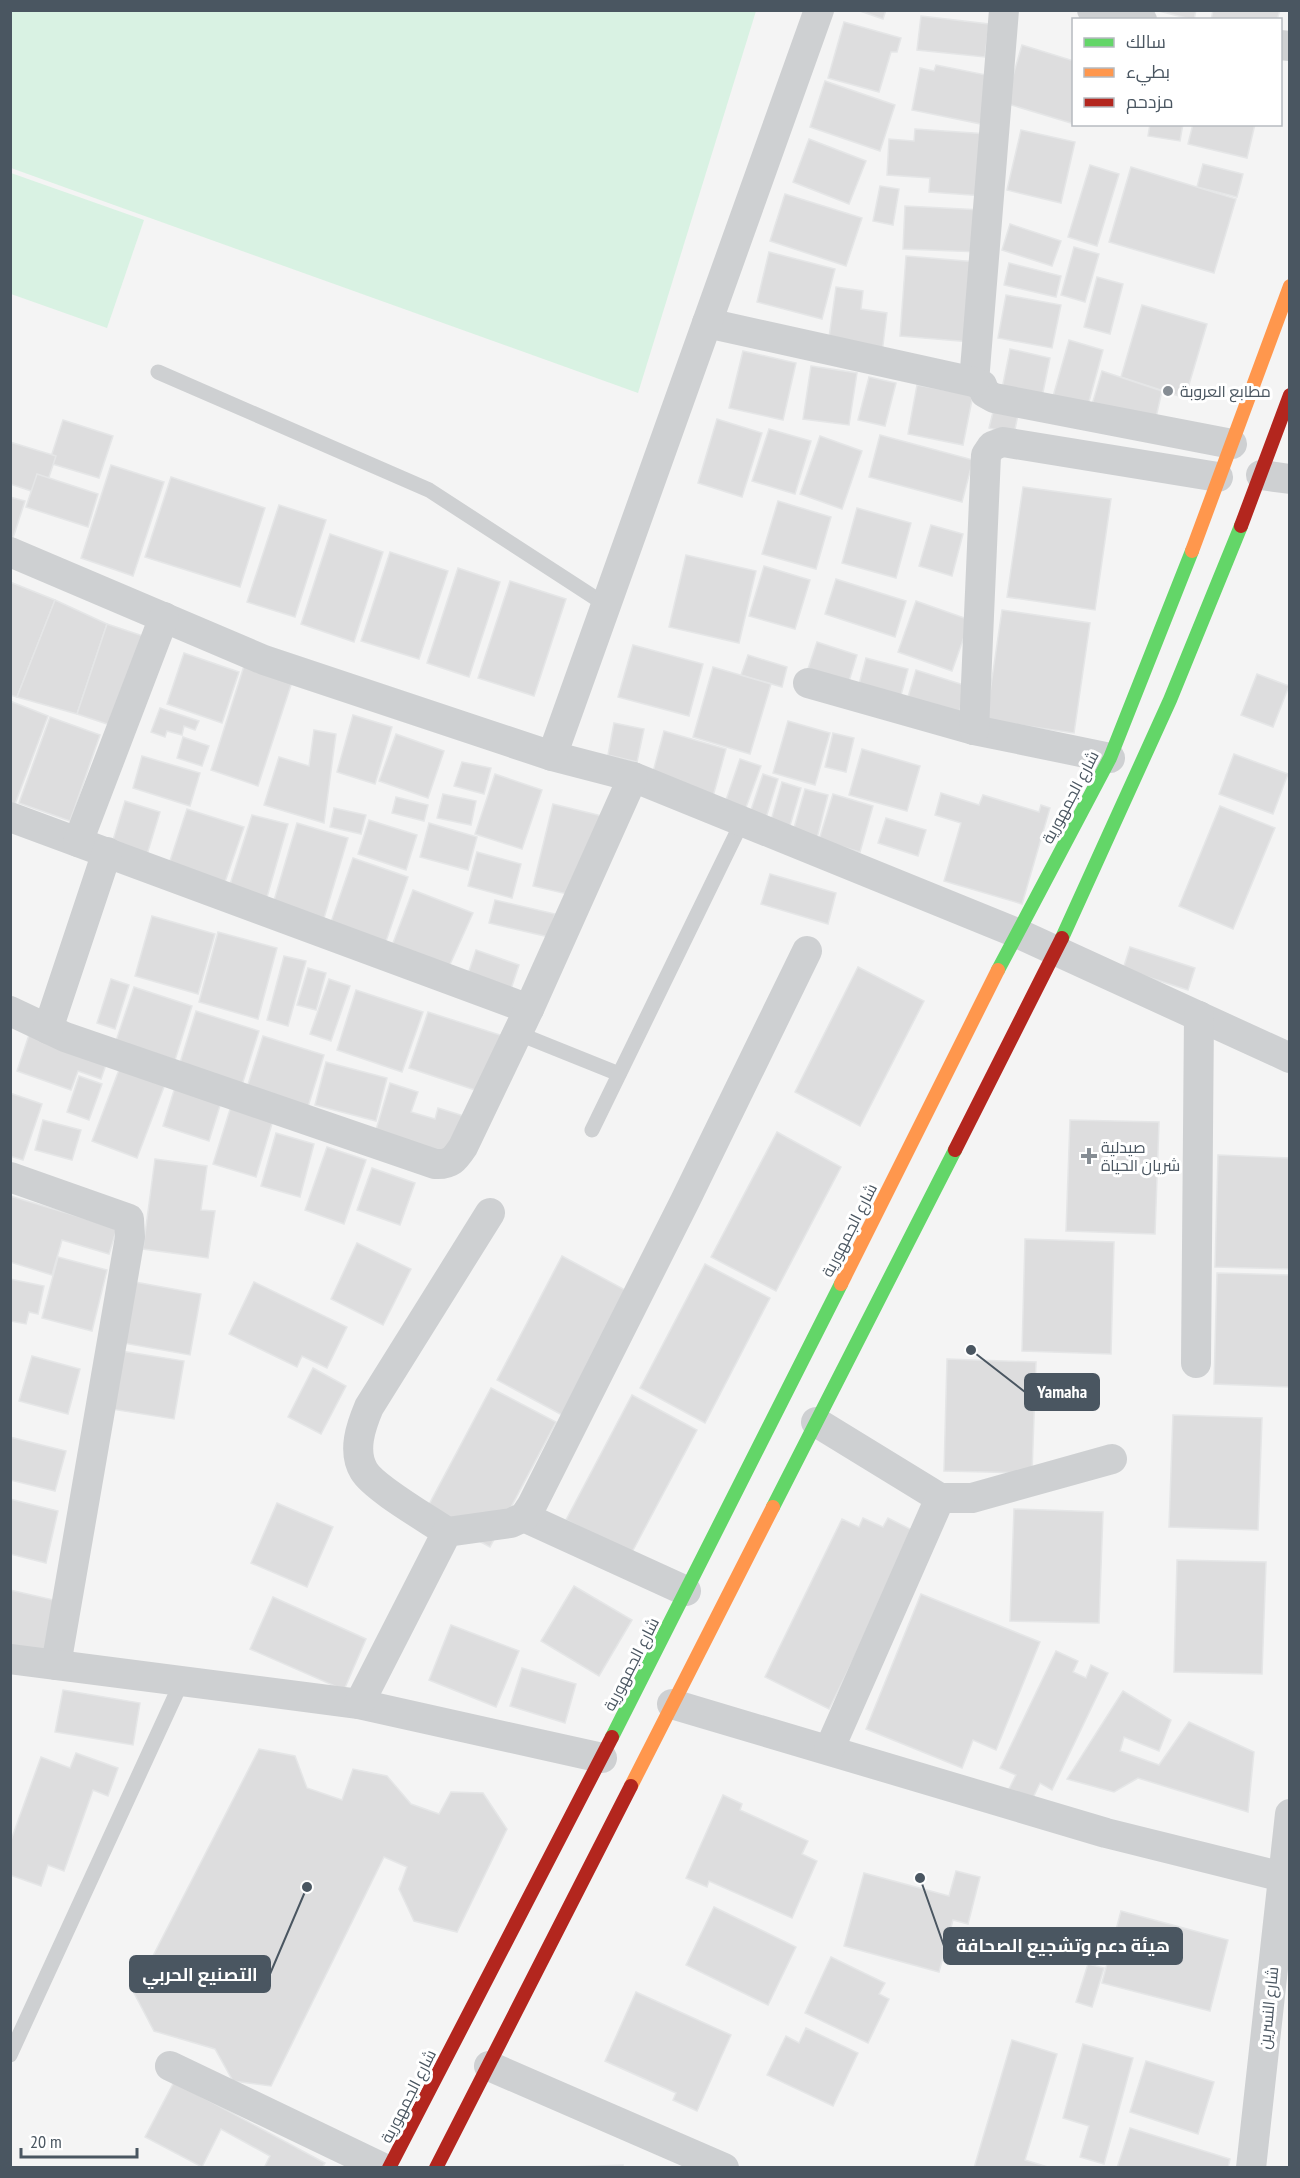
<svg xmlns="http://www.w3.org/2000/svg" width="1300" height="2178" font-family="'PT Sans Narrow',Cairo,sans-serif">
<rect width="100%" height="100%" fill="#f4f4f4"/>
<g fill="#d9f2e3">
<path d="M10,11L11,10L756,11L638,393L11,168Z"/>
<path d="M11,173L144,220L107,328L11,294Z"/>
</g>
<g fill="#ddddde" stroke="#e5e6e7" stroke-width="1.5">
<path d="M857,10H886L883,19Z"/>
<path d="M1155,10H1196L1194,20Z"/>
<path d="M1213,10H1280L1277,20H1211Z"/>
<path d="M921,16L989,24L985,57L917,50Z"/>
<path d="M844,22L901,38L897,52H891L879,92L828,78Z"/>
<path d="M1022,45L1074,61V124L1005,103Z"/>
<path d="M936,65L991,76L981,124L912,110L920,68L934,71Z"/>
<path d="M825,81L895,105L880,151L810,127Z"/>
<path d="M1150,124H1183L1180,141L1148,136Z"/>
<path d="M1193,124H1255L1247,158L1188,144Z"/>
<path d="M915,129L988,134L984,196L929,192L930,178L887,175L889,139L914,141Z"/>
<path d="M1021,130L1075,142L1061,203L1007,190Z"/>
<path d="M809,139L866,161L849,204L793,182Z"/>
<path d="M1203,164L1243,174L1237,197L1197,187Z"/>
<path d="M1090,165L1119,174L1097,246L1068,237Z"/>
<path d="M1131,167L1236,199L1214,273L1109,242Z"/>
<path d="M880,186L899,189L893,225L873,221Z"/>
<path d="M785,194L862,218L846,266L770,241Z"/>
<path d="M905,206L982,210L980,252L903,249Z"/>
<path d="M1010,224L1061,241L1052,266L1002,250Z"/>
<path d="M1074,247L1099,254L1085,302L1061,295Z"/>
<path d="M769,252L835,269L822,319L757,302Z"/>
<path d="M906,256L977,262L971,342L900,336Z"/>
<path d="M1009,263L1061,276L1056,297L1004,285Z"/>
<path d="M1097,277L1123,284L1110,334L1084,327Z"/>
<path d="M836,287L863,291L861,309L887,313L882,353L828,345Z"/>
<path d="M1006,295L1061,305L1052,348L998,338Z"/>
<path d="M1142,305L1207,324L1185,398L1121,377Z"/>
<path d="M1069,340L1103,350L1087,409L1052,400Z"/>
<path d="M1010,349L1050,358L1042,397L1002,389Z"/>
<path d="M743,351L796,363L783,420L729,408Z"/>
<path d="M811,366L857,373L849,425L803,419Z"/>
<path d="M1102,371L1162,391L1154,426L1091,408Z"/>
<path d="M869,377L896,383L885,426L858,420Z"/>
<path d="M917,385L973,395L963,445L908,434Z"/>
<path d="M995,404L1019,410L1014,434L989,428Z"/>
<path d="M717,419L762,433L742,497L698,483Z"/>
<path d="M63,420L113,436L99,478L49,463Z"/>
<path d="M769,429L811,441L795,494L752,481Z"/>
<path d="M880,435L973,460L962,502L869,477Z"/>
<path d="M820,436L862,451L842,509L800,494Z"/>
<path d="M10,442L56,456L43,495L10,484Z"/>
<path d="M111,465L164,482L133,576L81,558Z"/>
<path d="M37,474L98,494L88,527L26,507Z"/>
<path d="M171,477L265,508L240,587L145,557Z"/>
<path d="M1023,487L1111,499L1095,610L1007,597Z"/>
<path d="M10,497L25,501L13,538L10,537Z"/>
<path d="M778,501L831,517L816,569L762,554Z"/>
<path d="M279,505L326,520L295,617L247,602Z"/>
<path d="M857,508L911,523L896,578L842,563Z"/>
<path d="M931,525L963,534L952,576L919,566Z"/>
<path d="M330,534L383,552L354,642L301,624Z"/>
<path d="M390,552L448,571L419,659L361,641Z"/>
<path d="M686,555L756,571L739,643L669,627Z"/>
<path d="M764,566L810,580L795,629L749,616Z"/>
<path d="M458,568L500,582L469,677L427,663Z"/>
<path d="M836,579L906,601L895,637L825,614Z"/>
<path d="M510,581L566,599L534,696L478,678Z"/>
<path d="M10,582L55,600L17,697L10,695Z"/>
<path d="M55,600L107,624L77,714L17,697Z"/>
<path d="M916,601L970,620L952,671L898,652Z"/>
<path d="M1002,610L1090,623L1074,733L986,720Z"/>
<path d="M107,624L143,636L113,726L77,714Z"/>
<path d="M817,642L857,655L846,691L805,678Z"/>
<path d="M633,645L703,664L689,716L618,697Z"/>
<path d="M184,653L239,672L222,723L167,704Z"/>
<path d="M748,655L787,667L782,687L741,675Z"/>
<path d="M866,658L908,669L900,699L858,688Z"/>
<path d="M244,666L292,682L258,786L211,770Z"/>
<path d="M713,667L771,684L750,754L693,737Z"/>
<path d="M916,670L967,686L957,719L906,704Z"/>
<path d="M1257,674L1289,686L1273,727L1241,715Z"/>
<path d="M10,701L48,716L15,804L10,802Z"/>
<path d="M160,708L199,721L195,730L184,726L182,735L167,731L165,737L151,732Z"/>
<path d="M353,715L392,727L375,784L337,772Z"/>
<path d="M50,717L100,735L70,821L19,803Z"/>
<path d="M788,721L830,733L815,785L773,773Z"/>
<path d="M614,723L644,729L637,762L608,755Z"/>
<path d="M314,730L336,734L324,823L264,805L279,757L309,766Z"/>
<path d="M664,731L726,749L712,800L650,783Z"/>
<path d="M833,733L854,738L846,772L825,767Z"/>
<path d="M396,734L444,751L428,798L379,781Z"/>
<path d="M183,737L209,746L202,766L177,758Z"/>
<path d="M862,749L920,766L907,811L849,795Z"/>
<path d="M1234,754L1288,774L1273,814L1219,794Z"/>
<path d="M142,756L200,773L190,806L133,788Z"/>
<path d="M740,759L761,766L745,810L725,803Z"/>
<path d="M462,762L491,768L484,794L454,786Z"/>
<path d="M495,774L542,790L522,849L475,834Z"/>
<path d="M763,774L778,779L765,821L749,816Z"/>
<path d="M782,782L801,788L789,829L770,824Z"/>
<path d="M805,789L828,795L816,842L792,835Z"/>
<path d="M941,793L979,805L983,795L1039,812L1041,805L1050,808L1022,904L944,881L961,823L935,815Z"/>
<path d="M443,794L476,801L471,825L437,818Z"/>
<path d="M833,794L873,806L860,852L819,840Z"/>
<path d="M396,797L428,805L424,821L392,813Z"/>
<path d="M125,801L160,812L145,861L110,850Z"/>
<path d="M553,804L610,818L567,894L533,886Z"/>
<path d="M1220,806L1275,828L1233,929L1179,906Z"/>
<path d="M334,808L366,815L361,834L330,827Z"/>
<path d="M187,809L244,827L224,885L168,867Z"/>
<path d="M252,815L288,824L265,904L227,894Z"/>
<path d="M886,818L926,830L918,856L878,843Z"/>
<path d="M369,820L417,835L406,870L358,854Z"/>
<path d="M297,823L348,838L324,918L273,904Z"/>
<path d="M429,823L477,837L468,870L420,857Z"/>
<path d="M477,852L521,864L512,898L468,886Z"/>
<path d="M353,858L408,877L384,947L329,928Z"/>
<path d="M770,874L836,893L828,924L761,904Z"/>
<path d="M413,890L473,913L447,971L390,951Z"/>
<path d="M495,900L555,914L549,937L489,923Z"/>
<path d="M152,916L215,934L198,994L135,976Z"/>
<path d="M218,932L277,948L258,1019L199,1002Z"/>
<path d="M1130,947L1195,968L1188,990L1123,969Z"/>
<path d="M476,950L519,965L511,989L468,974Z"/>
<path d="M284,956L306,961L288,1026L267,1020Z"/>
<path d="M858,967L924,1001L860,1126L795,1092Z"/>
<path d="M308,968L326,973L316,1010L297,1005Z"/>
<path d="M111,979L129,985L115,1029L97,1023Z"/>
<path d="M329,979L350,986L331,1041L310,1034Z"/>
<path d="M134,987L192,1006L175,1060L116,1041Z"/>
<path d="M356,990L423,1012L402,1072L337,1050Z"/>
<path d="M196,1011L259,1031L242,1085L179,1066Z"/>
<path d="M428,1012L503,1036L484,1093L409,1068Z"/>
<path d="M31,1029L109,1056L101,1079L78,1071L71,1090L17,1071Z"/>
<path d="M263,1036L324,1055L307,1110L246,1091Z"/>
<path d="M122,1062L167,1079L137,1158L92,1141Z"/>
<path d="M326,1062L387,1078L376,1121L315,1105Z"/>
<path d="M79,1076L102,1084L89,1120L67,1112Z"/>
<path d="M390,1083L418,1092L411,1112L435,1119L438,1108L467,1117L447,1163L373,1140Z"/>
<path d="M176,1084L222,1099L209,1141L163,1126Z"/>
<path d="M10,1093L42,1104L23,1160L10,1156Z"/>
<path d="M232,1103L274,1117L256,1177L213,1164Z"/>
<path d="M43,1120L81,1130L72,1160L35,1150Z"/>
<path d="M1070,1120L1159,1122L1155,1234L1066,1231Z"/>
<path d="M777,1132L841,1167L776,1291L711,1257Z"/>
<path d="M276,1133L314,1144L300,1197L261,1186Z"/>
<path d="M327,1147L366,1160L344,1224L305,1210Z"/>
<path d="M1218,1155L1290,1158V1269L1215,1267Z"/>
<path d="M155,1159L207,1166L201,1210L215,1211L208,1258L143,1249Z"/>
<path d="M372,1168L415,1183L400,1225L357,1210Z"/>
<path d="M10,1196L117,1228L109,1254L62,1240L52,1275L10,1262Z"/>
<path d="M1025,1239L1114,1242L1111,1354L1022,1351Z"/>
<path d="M357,1243L411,1269L383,1325L331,1299Z"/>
<path d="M562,1256L627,1291L562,1415L497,1380Z"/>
<path d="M58,1257L107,1270L92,1331L42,1318Z"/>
<path d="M705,1264L770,1298L705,1423L640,1388Z"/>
<path d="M1217,1273L1290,1275V1387L1214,1384Z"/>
<path d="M10,1279L44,1286L38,1314L29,1312L26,1324L10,1321Z"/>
<path d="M135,1282L201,1294L190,1355L123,1343Z"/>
<path d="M254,1282L347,1327L327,1368L302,1356L297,1367L229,1334Z"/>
<path d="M121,1351L184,1361L174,1419L111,1409Z"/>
<path d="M32,1356L80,1369L68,1414L19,1401Z"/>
<path d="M947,1359L1036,1362L1032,1473L944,1471Z"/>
<path d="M313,1368L346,1386L321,1434L288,1417Z"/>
<path d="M491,1388L556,1422L490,1547L425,1512Z"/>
<path d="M632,1395L697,1430L631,1554L566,1520Z"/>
<path d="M1173,1415L1262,1418L1258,1530L1169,1527Z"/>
<path d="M10,1437L66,1451L55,1491L10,1480Z"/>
<path d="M10,1499L58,1511L46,1563L10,1554Z"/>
<path d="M277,1503L333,1527L307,1587L251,1563Z"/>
<path d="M1014,1509L1103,1512L1099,1623L1010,1621Z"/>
<path d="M863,1518L883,1527L888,1518L916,1532L829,1709L765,1677L842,1519L859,1527Z"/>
<path d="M1177,1560L1266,1562L1262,1674L1174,1672Z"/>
<path d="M574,1586L632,1620L599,1676L541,1641Z"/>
<path d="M10,1590L58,1601L46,1656L10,1648Z"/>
<path d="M921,1594L1040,1642L996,1750L973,1740L962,1768L866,1729Z"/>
<path d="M273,1597L366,1639L344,1690L250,1649Z"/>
<path d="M451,1625L519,1651L496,1707L429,1680Z"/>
<path d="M1056,1651L1078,1661L1073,1672L1086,1678L1091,1665L1108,1673L1052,1790L1040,1783L1030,1804L1007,1793L1016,1775L1000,1768Z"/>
<path d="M522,1668L576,1684L565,1723L510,1706Z"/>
<path d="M63,1690L140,1703L133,1745L55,1732Z"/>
<path d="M1123,1691L1171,1720L1159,1751L1124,1737L1120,1751L1159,1765L1189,1722L1254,1752L1248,1812L1138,1778L1114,1792L1067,1779Z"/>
<path d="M259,1749L295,1756L307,1788L342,1800L353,1769L387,1776L411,1804L439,1814L451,1792L483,1793L507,1829L457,1932L414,1921L399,1889L407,1867L384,1857L271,2086L233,2081L215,2049L154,2031L134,1993Z"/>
<path d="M76,1753L118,1768L108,1796L93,1790L64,1871L48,1865L41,1886L10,1875V1843L41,1757L70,1768Z"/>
<path d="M723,1795L742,1804L740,1810L808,1841L802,1854L817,1861L792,1918L709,1881L707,1887L686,1878Z"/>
<path d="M956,1871L980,1877L968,1924L953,1920L939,1972L844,1946L864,1873L949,1896Z"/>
<path d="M714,1907L796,1947L768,2005L686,1965Z"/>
<path d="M1121,1911L1228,1940L1210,2011L1102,1983Z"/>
<path d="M831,1957L885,1983L879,1994L889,1999L868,2043L805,2013Z"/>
<path d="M1088,1964L1104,1968L1092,2007L1076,2002Z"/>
<path d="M636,1992L731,2035L697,2111L673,2100L676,2093L605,2061Z"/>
<path d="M806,2028L858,2053L833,2106L767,2075L786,2036L799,2043Z"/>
<path d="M1012,2040L1057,2054L1025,2160L1051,2168H974Z"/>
<path d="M1083,2044L1133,2058L1104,2164L1080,2157L1089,2126L1063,2118Z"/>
<path d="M1146,2061L1214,2082L1198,2134L1130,2112Z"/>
<path d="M174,2082L325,2163L322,2168H264L270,2156L221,2129L202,2167L145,2137Z"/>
<path d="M1130,2128L1230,2159L1228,2168H1117Z"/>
<path d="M623,2165V2168H545Z"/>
</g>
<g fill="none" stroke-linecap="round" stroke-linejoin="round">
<g stroke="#ced0d2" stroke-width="15">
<path d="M158,372L429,490L606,605"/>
<path d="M517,1033L619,1074"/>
<path d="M592,1130L742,822"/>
<path d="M10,2055L182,1681"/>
</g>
<g stroke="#ced0d2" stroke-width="30">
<path d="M1004,10L974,382L982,385L985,393L994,398L1232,444"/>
<path d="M1092,10L1142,20"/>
<path d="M1280,45L1290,46"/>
<path d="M707,323L974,382"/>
<path d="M1261,475L1290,479"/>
<path d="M10,552L264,660L552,756L633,777L1017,933L1290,1058"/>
<path d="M808,683L974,730L1110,758"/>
<path d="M974,730L986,455L992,446L1003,442L1218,477"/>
<path d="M552,756L819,10"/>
<path d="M10,817L529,1009"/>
<path d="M78,842L164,617"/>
<path d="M10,1011L65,1037L435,1164C451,1165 455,1159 463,1147L529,1009L633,777"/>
<path d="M48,1029L107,852"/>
<path d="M10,1177L129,1219L130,1237L56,1665"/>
<path d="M1196,1363L1199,1016"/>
<path d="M816,1422L940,1498H972L1112,1459"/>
<path d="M524,1517L686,1591"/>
<path d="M447,1532C428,1519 374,1488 364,1471C352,1451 361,1426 369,1407L490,1213"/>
<path d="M10,1659L359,1704L602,1758"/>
<path d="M359,1704L447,1532L511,1523L524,1517L532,1505L685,1201L807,951"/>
<path d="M672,1704L1106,1833L1283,1877"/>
<path d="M829,1750L940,1498"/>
<path d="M170,2066L383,2168"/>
<path d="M489,2066L724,2168"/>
<path d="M1251,2168L1290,1814"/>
</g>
<g stroke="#63d668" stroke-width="14">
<path d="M1062,938L1170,700L1241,526"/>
<path d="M998,970L1110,758L1192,551"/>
<path d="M773,1507L955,1150"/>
<path d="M612,1737L841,1284"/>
</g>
<g stroke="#ff974d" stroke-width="14">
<path d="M1192,551L1290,286"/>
<path d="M841,1284L998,970"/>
<path d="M631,1786L773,1507"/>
</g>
<g stroke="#b3261e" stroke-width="14">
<path d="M1241,526L1290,395"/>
<path d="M955,1150L1062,938"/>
<path d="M389,2168L612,1737"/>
<path d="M436,2168L631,1786"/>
</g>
</g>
<g fill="#868d94" stroke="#fff" stroke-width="2">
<circle cx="1168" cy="391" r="6"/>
<path d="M1086 1147h6v6h6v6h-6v6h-6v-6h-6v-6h6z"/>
</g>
<g text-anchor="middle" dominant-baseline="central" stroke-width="6" stroke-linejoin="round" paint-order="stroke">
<g font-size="16" fill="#4a5661" stroke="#fff" text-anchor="start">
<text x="1180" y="391">مطابع العروبة</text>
<text x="1101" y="1147">صيدلية<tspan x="1101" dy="18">شريان الحياة</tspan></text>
</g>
<g font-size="16" fill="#4a5661" stroke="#fff">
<text transform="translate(1070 797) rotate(-62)">شارع الجمهورية</text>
<text transform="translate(849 1230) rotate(-63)">شارع الجمهورية</text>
<text transform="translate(631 1664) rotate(-63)">شارع الجمهورية</text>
<text transform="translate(1268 2008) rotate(-84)">شارع النسرين</text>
<text transform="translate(408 2096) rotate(-63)">شارع الجمهورية</text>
</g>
</g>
<path fill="none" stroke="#4a5661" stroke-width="2" d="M971 1350L1025 1392M920 1878L944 1946M307 1887L270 1974"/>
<g fill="#4a5661" stroke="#fff" stroke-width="2">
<circle cx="971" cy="1350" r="6"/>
<circle cx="920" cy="1878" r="6"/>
<circle cx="307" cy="1887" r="6"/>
</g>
<g fill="#4a5661" stroke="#4a5661" stroke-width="2">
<rect x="1025" y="1374" width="74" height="36" rx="6"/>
<rect x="944" y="1928" width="238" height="36" rx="6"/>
<rect x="130" y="1956" width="140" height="36" rx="6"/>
</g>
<g font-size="18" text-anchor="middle" font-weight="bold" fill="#fff">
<text x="1062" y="1398">Yamaha</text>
<text x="1063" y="1952">هيئة دعم وتشجيع الصحافة</text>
<text x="200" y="1981">التصنيع الحربي</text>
</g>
<rect width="1300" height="2178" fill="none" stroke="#4a5661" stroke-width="24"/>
<rect x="1072" y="18" width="210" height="108" fill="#ffffff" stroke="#b7bbc0" stroke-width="1.5"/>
<rect x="1084" y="38" width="30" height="9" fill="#63d668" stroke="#b7bbc0" stroke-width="1.5"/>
<text x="1126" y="48" font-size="18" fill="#4a5661">سالك</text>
<rect x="1084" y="68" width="30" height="9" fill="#ff974d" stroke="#b7bbc0" stroke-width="1.5"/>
<text x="1126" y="78" font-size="18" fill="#4a5661">بطيء</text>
<rect x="1084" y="98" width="30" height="9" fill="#b3261e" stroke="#b7bbc0" stroke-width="1.5"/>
<text x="1126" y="108" font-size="18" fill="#4a5661">مزدحم</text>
<path d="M21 2148v9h116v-9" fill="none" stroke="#4a5661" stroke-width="3"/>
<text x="30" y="2148" font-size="18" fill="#4a5661" stroke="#ffffff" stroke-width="4.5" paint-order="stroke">20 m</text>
</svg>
